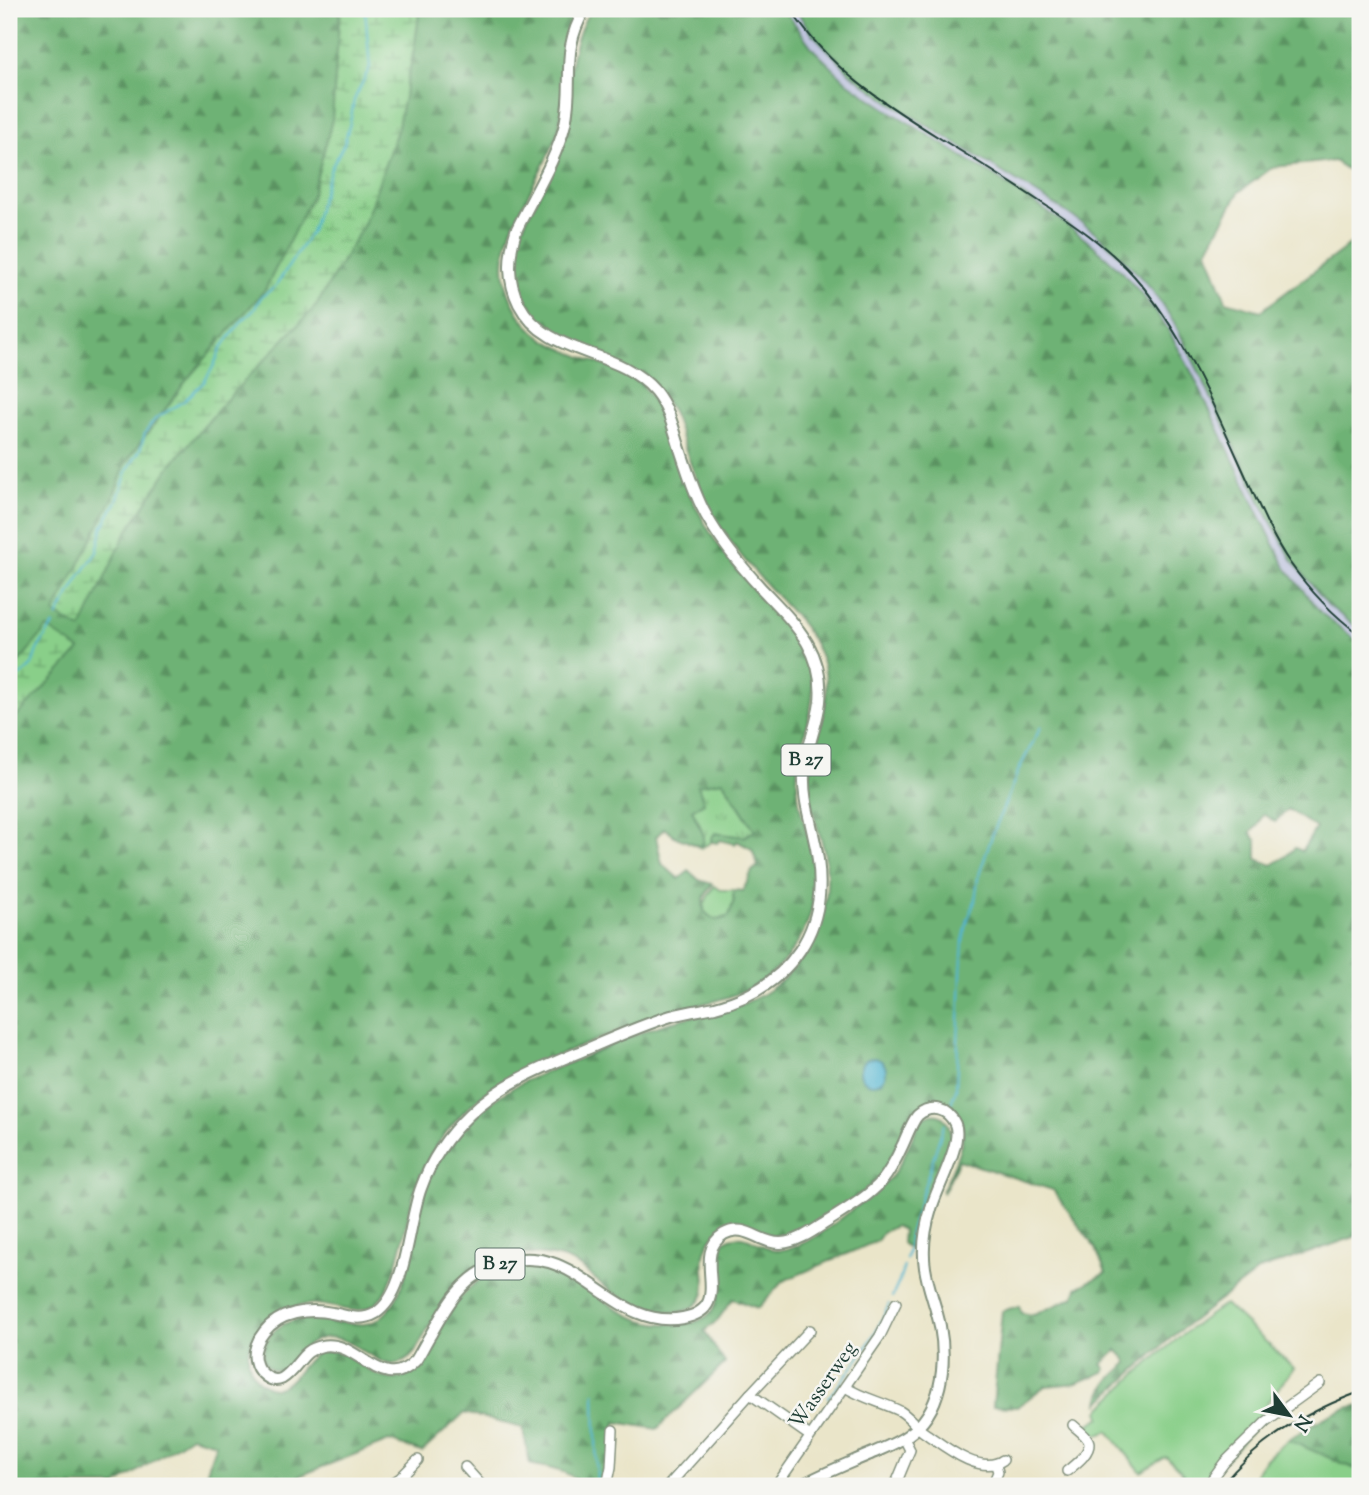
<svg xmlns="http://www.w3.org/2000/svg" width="1369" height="1495" font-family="'Sorts Mill Goudy',serif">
<defs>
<pattern id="grass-tufts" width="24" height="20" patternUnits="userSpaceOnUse" patternTransform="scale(1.75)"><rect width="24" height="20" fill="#89cf89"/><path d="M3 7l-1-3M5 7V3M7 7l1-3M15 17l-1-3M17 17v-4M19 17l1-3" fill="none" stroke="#6fa971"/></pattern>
<pattern id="forest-firs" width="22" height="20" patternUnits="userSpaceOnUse" patternTransform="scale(1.75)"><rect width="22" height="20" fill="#6eb275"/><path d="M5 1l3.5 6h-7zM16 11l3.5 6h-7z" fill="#5a9261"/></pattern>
<pattern id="wetland-marsh" width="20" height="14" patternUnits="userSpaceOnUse" patternTransform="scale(1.75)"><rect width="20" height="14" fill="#89cf89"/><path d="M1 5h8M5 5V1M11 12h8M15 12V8" fill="none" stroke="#6fa971"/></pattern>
</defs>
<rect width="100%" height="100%" fill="#f6f6f2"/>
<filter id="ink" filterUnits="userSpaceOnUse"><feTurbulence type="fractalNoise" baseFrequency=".0143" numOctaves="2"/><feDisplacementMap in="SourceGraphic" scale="14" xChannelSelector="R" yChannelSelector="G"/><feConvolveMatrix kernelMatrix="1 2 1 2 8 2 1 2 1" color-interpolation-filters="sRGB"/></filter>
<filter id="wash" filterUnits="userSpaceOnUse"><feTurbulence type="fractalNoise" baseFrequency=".00686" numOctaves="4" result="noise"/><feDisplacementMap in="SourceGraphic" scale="28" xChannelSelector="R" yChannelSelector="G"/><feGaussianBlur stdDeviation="1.57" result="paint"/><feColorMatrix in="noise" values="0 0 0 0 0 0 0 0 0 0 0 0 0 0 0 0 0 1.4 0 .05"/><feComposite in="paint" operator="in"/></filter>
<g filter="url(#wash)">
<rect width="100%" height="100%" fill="#eae5c9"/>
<path fill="#bec3de" d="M784,9H795L813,34L852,75L890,102L1066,212L1095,232L1129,264L1152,290L1174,322L1198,370L1263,507L1328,605L1360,630V643L1321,613L1286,568L1258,512L1192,373L1166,326L1143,296L1121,271L1093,245L1061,221L1000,180L885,108L847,82L813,49Z"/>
<g fill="url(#grass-tufts)" stroke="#54865e" stroke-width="2">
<path d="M723,781L755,831L744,837L715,834L711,839L712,842L701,848L688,842L699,846L700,825L692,810L697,784Z"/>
<path d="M714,886L721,890H735L733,895L734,900L729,917C717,922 713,921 704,911V903Z"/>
</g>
<g fill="url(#forest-firs)" stroke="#467854" stroke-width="2" fill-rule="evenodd">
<path d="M9,9H340L332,120L312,196L265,290L190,376L127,461L113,498L125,535L170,466L228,398L316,306L364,224L397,130L414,49L420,9H578C554,52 569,82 559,126C556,142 547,157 540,171C530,191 520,211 511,230C502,256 501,279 513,303C531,342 566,350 603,365C619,371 635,377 646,390C655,400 657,412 662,424C670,446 663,425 673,446C680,461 683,478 690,494C693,501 697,509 701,516C718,550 744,578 769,606C780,618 793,630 801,645C829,698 798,729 797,780C797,813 814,845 815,879C816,929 782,978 734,995C710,1004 685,1006 661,1014C637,1022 614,1033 591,1042C564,1053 536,1063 510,1077C466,1101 431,1143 415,1190C405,1219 399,1290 372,1306C353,1317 331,1303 311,1304C283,1306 249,1325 248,1356C248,1365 251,1372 257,1379C286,1407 298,1362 317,1353C320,1351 325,1351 329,1351C358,1351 378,1393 409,1374C420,1368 425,1354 431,1344C446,1318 459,1292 485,1276C497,1270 508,1267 521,1266C568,1261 593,1300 633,1317C644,1322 657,1324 670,1324C676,1324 689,1324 695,1322C743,1306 696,1253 730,1238C746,1231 761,1249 777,1250C806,1251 852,1210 873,1192C875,1191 890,1178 892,1176C904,1161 911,1137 921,1120C940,1106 951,1121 951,1140L926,1209L921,1226L919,1250L908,1248L902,1243L903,1230L895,1226L883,1232L877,1241L783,1281L758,1308L733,1299L716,1322L704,1331L725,1363L657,1429L616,1422L608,1486H581C573,1470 546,1468 530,1464L523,1428L464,1413L422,1452L389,1441L299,1476L301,1486H202L216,1443L191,1436L115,1486H9V719L16,717L13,669L9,670ZM723,781L755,831L744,837L715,833L711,839L712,842L717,843L720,840L735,844L737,841L752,849L758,866L752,871L743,891L735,890L733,895L734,900L729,916C717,922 713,921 704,911L703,899L712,884L699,880L689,871L679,879L662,864L656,837L664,828L676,837L699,846L703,845L704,836L692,810L704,803L698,785Z"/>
<path d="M591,9H784L813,49L847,82L885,108L1000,180L1061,221L1093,245L1121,271L1143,296L1166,326L1192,373L1258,512L1286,568L1321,613L1360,643V1235L1259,1270L1174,1335L1099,1403C1101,1385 1115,1374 1128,1363L1126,1359L1117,1350L1102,1364L1106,1369L1104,1372L1077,1383L1045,1386L1017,1407L993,1406L1002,1311L1019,1306L1022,1313L1034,1315L1074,1297L1077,1288L1106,1273L1096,1249L1053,1190L959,1160L943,1193L942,1192C952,1168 982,1119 944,1105C933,1101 922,1104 914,1113C907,1127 900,1141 892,1155C889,1161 887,1168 882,1174C870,1190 806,1236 786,1238C764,1240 743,1213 721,1229C712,1236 706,1244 704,1255C701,1272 712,1292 696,1305C691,1309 684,1312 677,1312C646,1315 618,1298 595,1279C590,1275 585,1269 579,1266C564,1256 546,1254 528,1254C461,1257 444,1301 415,1352C385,1389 359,1330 322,1338C302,1343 295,1361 279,1371C276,1370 273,1370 271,1369C255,1360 266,1338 276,1329C286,1322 299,1318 311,1317C333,1315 354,1331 375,1321C412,1303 413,1220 427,1184C442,1149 466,1120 497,1098C522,1080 552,1069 581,1058C609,1046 638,1032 668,1023C688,1016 710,1014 731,1008C765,998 792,976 809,946C827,915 831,880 823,846C818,828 811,810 810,792C806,748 836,707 823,663C812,629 785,606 763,581C744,560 726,538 712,514C700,492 692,468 684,445C678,428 673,406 660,395C650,388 639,382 628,375C615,367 603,357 589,349C558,332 525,324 516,284C515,278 513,272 513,265C513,237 535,204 547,179C551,171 557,162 559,154C561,145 562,135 563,126C568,87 569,42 591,9ZM1288,809L1316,828L1302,851L1295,848L1285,857L1272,865L1257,859V841L1250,833L1257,826L1263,814L1275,822Z"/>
<path d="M795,9H1360V178L1334,161L1273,167L1239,192L1207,250L1226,301L1261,311L1360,237V630L1328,605L1293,561L1263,507L1198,370L1174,322L1152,290L1129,264L1095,232L1066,212L890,102L852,75L813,34Z"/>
<path d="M1360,1405V1471L1288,1440C1311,1425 1333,1410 1360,1405Z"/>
</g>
<g fill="url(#wetland-marsh)" stroke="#54865e" stroke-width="2">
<path d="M340,9H420L414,49L397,130L364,224L316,306L228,398L170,466L125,535L81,629L54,613L113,498L127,461L190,376L265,290L312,196L332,120Z"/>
<path d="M47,628L80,650L16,717L9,719V670L13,669Z"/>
</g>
<g fill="#89cf89" stroke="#54865e" stroke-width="2">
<path d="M1225,1304L1294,1368L1269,1400L1252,1430L1203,1486H1165L1184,1474L1166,1457L1141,1472L1108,1431C1098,1437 1092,1436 1083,1428L1101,1417L1099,1411L1103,1406C1143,1367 1178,1335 1225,1304Z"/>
<path d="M1288,1440L1360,1471V1486H1255C1252,1466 1274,1452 1288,1440Z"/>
</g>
<circle fill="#53b6d1" stroke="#397a82" stroke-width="2" cx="873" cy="1071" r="13"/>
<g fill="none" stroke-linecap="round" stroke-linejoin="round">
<g stroke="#53b6d1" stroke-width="2">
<path d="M57,617L80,576L97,552L103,526L117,501L128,469L140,450L145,433L155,419L184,401L204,382L212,369L222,347L243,320L254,310L261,297L275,287L311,232L331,168L344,144L350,123L354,100L370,67L365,9"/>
<path d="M9,682L26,671L32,665L37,650L53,625"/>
<path d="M951,1103L956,1089L961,973L963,941L968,919L975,901L978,878L992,836L1019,769L1041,727"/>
<path d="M906,1259L908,1251L909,1235L944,1124"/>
<path d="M892,1297L899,1282L904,1266"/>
<path d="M595,1393L597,1486"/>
<path d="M828,1398C852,1369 875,1339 889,1304"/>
</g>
</g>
</g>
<g filter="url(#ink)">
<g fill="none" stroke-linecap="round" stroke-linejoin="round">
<g stroke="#84917e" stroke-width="12">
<g id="minor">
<path d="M845,1387C862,1398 882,1402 900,1411C910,1417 916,1427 925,1433C944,1446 980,1476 1003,1460"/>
<path d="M750,1394L810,1436"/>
<path d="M465,1467L482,1486"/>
<path d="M1067,1471C1074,1465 1090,1454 1089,1443C1088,1436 1078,1430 1073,1425"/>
<path d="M388,1486L400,1478L418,1460"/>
<path d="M607,1486L611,1467L613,1430"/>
<path d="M668,1486L750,1394L810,1330"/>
<path d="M776,1486L880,1336L896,1303"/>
<path d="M895,1486L910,1450L904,1438"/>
<path d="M992,1486L998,1472L996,1465"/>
<path d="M1207,1486L1224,1463L1266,1422L1320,1383"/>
</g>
</g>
<g stroke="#84917e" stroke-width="14">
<path id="major" d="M585,9C559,53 575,80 565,124C556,161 532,197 516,231C508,257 507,280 519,304C547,358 618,347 655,391C668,407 673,426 679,446C687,470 694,493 706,515C721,542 740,565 760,587C793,622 825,650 820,702C817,727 805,750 804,775C803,796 809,815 813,834C823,874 824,914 800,950C780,980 750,998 715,1007C700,1010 686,1012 671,1016C642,1025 615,1037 587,1049C546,1066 503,1082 470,1114C448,1135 431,1160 421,1188C408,1222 407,1293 376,1313C361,1322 348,1316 332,1313C309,1308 279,1312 264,1332C258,1339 253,1351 255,1360C256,1365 258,1370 262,1373C283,1394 295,1362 308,1352C312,1349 317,1347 322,1346C358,1338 382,1397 416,1360C419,1356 428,1338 431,1334C446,1307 460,1281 489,1268C575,1228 607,1332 683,1318C738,1308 688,1256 724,1234C745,1222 760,1244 781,1243C796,1242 810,1233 822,1225C842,1212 866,1199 882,1181C892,1169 898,1155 904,1142C907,1135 913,1120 918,1115C931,1104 948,1108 955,1124C963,1143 937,1187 931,1209C925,1228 922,1248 925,1268C928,1288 936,1306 940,1326C947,1364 942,1412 908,1435C896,1444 881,1449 868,1455C845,1465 822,1474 800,1486"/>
</g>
<use href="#minor" stroke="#fff" stroke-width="9"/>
<use href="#major" stroke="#fff" stroke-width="10"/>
<g stroke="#1f3d34" stroke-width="2">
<path d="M790,9C831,70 880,101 941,139C974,159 1007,180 1039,201C1073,223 1107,246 1134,276C1182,330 1217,413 1247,479C1260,508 1272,537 1290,563C1310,591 1333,615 1360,635"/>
<path d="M1221,1486C1257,1442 1307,1411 1360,1392"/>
</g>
</g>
</g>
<g text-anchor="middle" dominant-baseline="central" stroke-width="5" stroke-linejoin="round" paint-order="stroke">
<g fill="#f6f6f2" stroke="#60746d" stroke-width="2">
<rect x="781.5" y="744.5" width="49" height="31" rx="5"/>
<rect x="475.5" y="1248.5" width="49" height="31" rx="5"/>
</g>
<g font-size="19" font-weight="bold" fill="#1f3d34">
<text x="806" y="760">B 27</text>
<text x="500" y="1264">B 27</text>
</g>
<g font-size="21" fill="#1f3d34" stroke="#f6f6f2">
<text transform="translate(824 1386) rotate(-55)">Wasserweg</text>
</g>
</g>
<rect width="1369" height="1495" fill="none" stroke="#f6f6f2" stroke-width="35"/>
<g transform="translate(1289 1415) rotate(122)" stroke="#f6f6f2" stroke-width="5" paint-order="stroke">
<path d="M0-5L12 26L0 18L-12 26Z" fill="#1f3d34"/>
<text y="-10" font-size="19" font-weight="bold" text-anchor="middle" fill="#1f3d34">N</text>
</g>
</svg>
